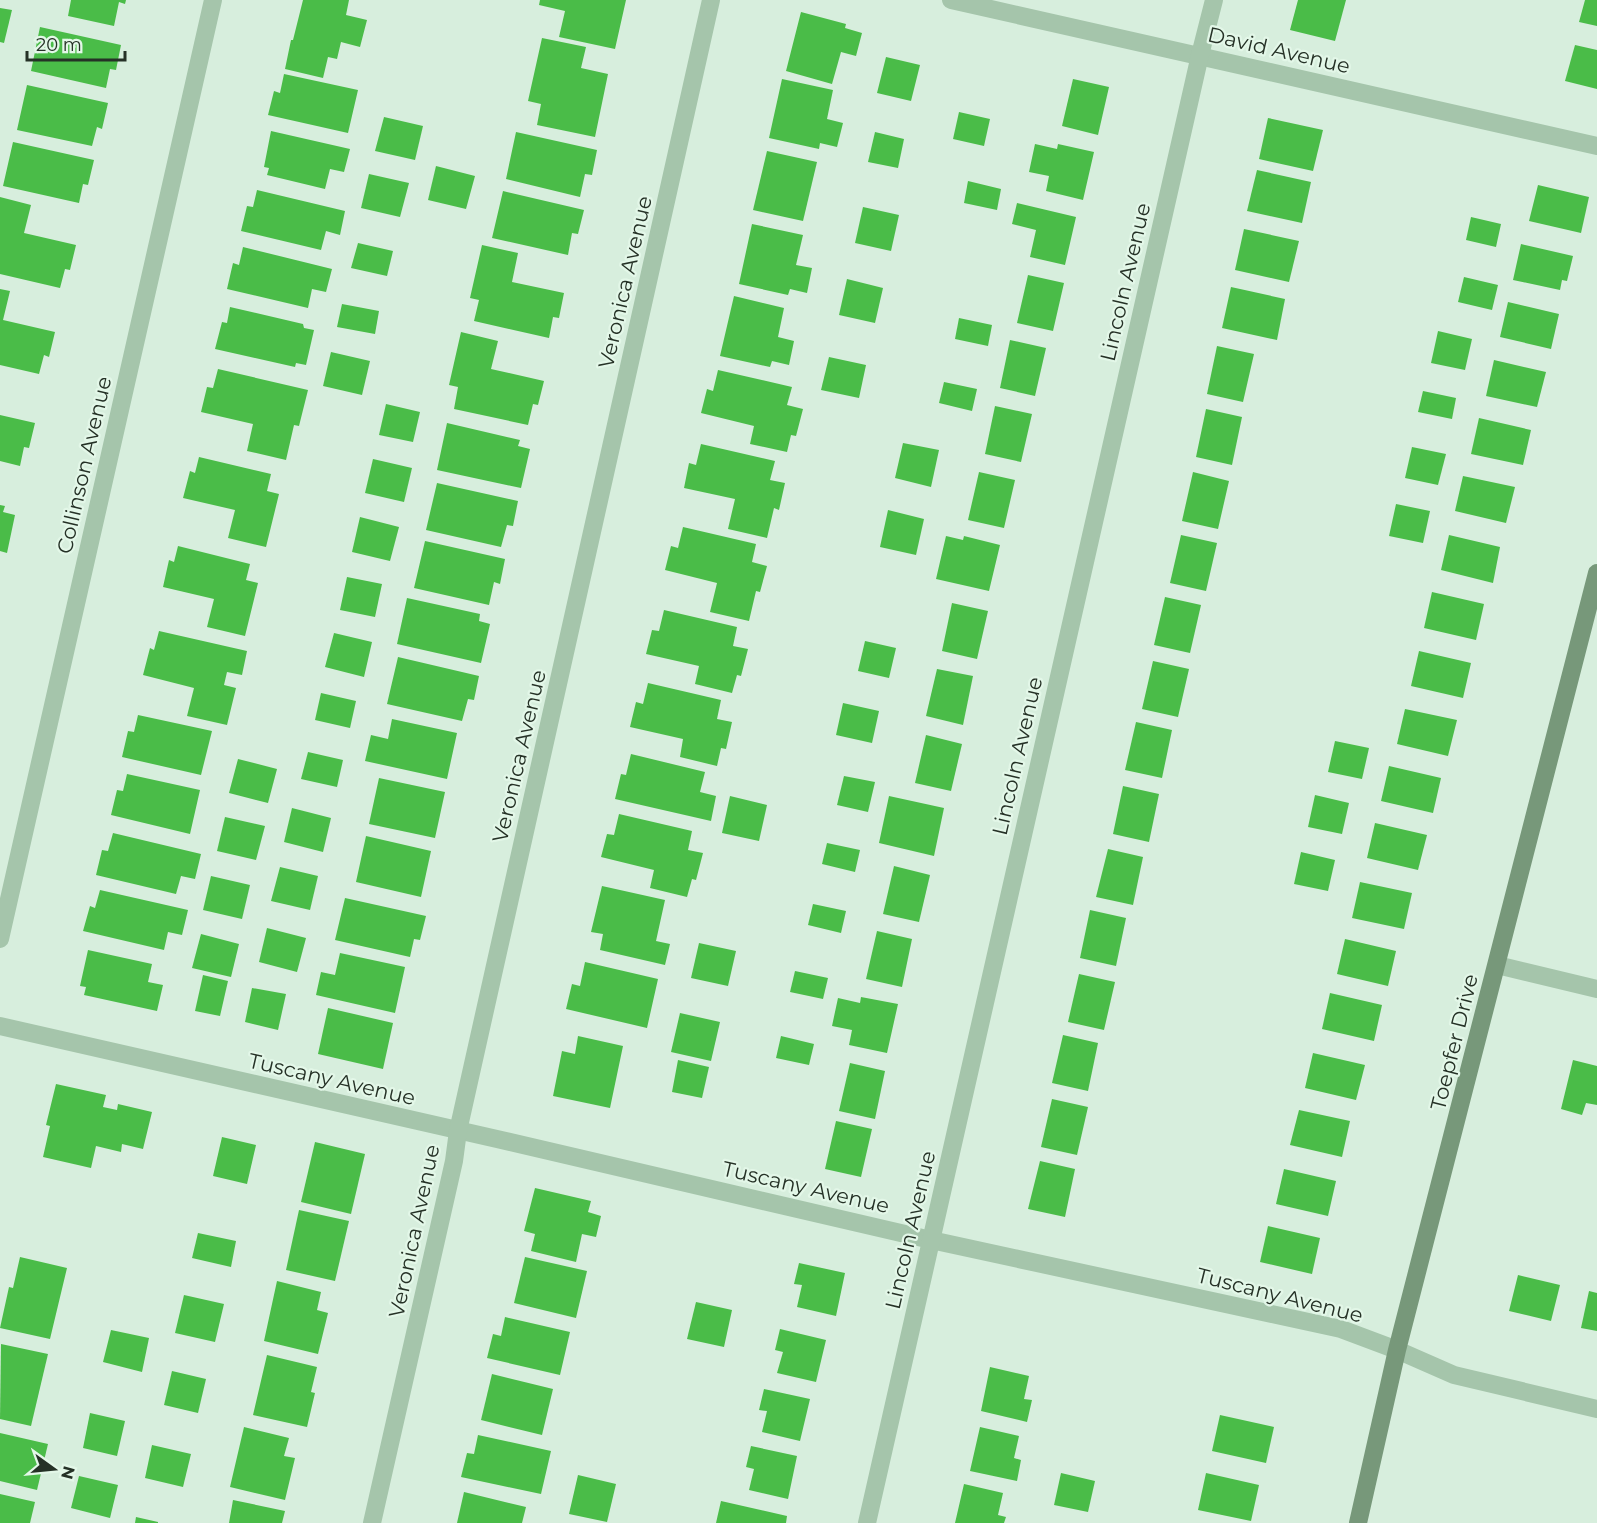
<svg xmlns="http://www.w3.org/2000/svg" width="1597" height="1523" font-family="Montserrat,sans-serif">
<rect width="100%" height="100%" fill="#d7eedd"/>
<g fill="#4abc48">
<path d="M71,0H126L125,4L119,2L114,26L68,16Z"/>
<path d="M303,0H349L346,15L367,20L360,47L341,42L337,59L328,57L323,78L285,69L291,40H293Z"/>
<path d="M540,0H626L615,49L559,37L565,11L539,5Z"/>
<path d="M1298,0H1346L1335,41L1290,30Z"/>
<path d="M1585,0H1597V26L1579,22Z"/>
<path d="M0,8L12,10L4,43L0,42Z"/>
<path d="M801,12L846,24L845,28L862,33L856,56L841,52L832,84L786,71Z"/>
<path d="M40,27L121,45L116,70L110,69L106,88L31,71Z"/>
<path d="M542,38L586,47L581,68L608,74L595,137L537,125L541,104L528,101Z"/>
<path d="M1575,45L1597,50V89L1565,81Z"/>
<path d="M886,57L920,65L911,101L877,93Z"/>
<path d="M284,74L358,90L348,133L268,115L274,91L280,93Z"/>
<path d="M782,79L833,90L827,119L843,123L837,147L820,143L819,149L769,138Z"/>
<path d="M1073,79L1109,87L1098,135L1062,126Z"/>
<path d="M27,85L108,103L102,129L97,127L92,146L17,130Z"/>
<path d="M959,112L990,119L984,146L953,139Z"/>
<path d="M384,117L423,126L415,160L375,151Z"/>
<path d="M1268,118L1323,130L1313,171L1259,159Z"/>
<path d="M271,131L350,149L344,172L330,169L325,189L267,175L269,168L264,167Z"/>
<path d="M516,132L597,150L592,175L585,174L580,197L506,179Z"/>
<path d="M875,132L904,139L898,168L868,162Z"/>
<path d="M13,142L94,160L88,185L83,184L79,203L3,186Z"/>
<path d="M1035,144L1057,149L1058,144L1094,152L1083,200L1046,191L1049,176L1029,172Z"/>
<path d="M767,151L817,162L803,221L753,210Z"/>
<path d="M436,166L475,176L466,209L428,200Z"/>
<path d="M1257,170L1311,182L1302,223L1247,211Z"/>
<path d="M369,174L409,183L400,217L361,208Z"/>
<path d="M968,181L1001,189L997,210L964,203Z"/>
<path d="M1538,185L1589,197L1581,233L1529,221Z"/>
<path d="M257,190L345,211L340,235L326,231L321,250L241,231L247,206L253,207Z"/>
<path d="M503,191L584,210L578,234L572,233L568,255L492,238Z"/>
<path d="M0,197L31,205L24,233L76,245L70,270L65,269L60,288L0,274Z"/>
<path d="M1017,203L1076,217L1065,265L1030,257L1036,230L1012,224Z"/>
<path d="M863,207L899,215L891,251L855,243Z"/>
<path d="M1471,217L1501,224L1496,247L1466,240Z"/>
<path d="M752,224L803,235L796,265L812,268L807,293L790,289L788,295L739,284Z"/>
<path d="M1244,229L1299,241L1289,282L1235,270Z"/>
<path d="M358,243L393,251L387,276L351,268Z"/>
<path d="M1521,244L1573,256L1567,281L1562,280L1560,290L1513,280Z"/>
<path d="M482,245L518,253L512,282L564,293L559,318L553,317L549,338L474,321L479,300L470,298Z"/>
<path d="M243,247L332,269L326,292L312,289L308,308L227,289L233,263L239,265Z"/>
<path d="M1028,275L1064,283L1053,331L1017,323Z"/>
<path d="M1464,277L1498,285L1492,310L1458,302Z"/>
<path d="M847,279L883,288L875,323L839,315Z"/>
<path d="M1231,287L1285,299L1277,340L1222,328Z"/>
<path d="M0,289L10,291L3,320L55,332L49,357L44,355L39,374L0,365Z"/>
<path d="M734,296L784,308L778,337L794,341L789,365L772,361L770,367L720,356Z"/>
<path d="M1508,302L1559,314L1551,349L1500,337Z"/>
<path d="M342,304L379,311L375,334L337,327Z"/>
<path d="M230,307L303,324L304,328L314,330L306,365L296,363L295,367L215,349L222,322L227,323Z"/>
<path d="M959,318L992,325L988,346L955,339Z"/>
<path d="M1438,331L1472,339L1465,370L1431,363Z"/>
<path d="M461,332L498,341L491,369L544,381L538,405L533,404L528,425L454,409L458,387L449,385Z"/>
<path d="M1010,340L1046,348L1035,396L1000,388Z"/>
<path d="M1217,346L1254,354L1243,402L1207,394Z"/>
<path d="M331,352L370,361L362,395L323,386Z"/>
<path d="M829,357L866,365L859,398L821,390Z"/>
<path d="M1494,360L1546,372L1537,407L1486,396Z"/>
<path d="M218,369L308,390L299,426L294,425L286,460L247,451L253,424L201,412L207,387L213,388Z"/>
<path d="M718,370L792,387L787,405L803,409L796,436L791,435L787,452L750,444L754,426L701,413L707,389L713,391Z"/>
<path d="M944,382L977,389L972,411L939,403Z"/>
<path d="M1423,391L1456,398L1452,419L1418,412Z"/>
<path d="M386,404L420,412L413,442L379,435Z"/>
<path d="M995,406L1032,414L1021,462L985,454Z"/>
<path d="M1206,409L1242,417L1232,465L1196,457Z"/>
<path d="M0,415L35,423L29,448L24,447L20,466L0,461Z"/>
<path d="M1479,418L1531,430L1523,465L1471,454Z"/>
<path d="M447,423L520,440L518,446L530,449L521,488L437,470Z"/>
<path d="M903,443L939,450L931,487L895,478Z"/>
<path d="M701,444L775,461L770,480L785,483L779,510L774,508L767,538L728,529L735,499L684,488L689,463L696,465Z"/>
<path d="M1412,447L1446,454L1438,485L1405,478Z"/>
<path d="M199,457L271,474L267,491L279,494L266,547L228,538L235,510L183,498L190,471L195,473Z"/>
<path d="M373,459L412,468L404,502L365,493Z"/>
<path d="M979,472L1015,480L1004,528L968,520Z"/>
<path d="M1193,472L1229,481L1218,529L1182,521Z"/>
<path d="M1463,476L1515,487L1506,523L1455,511Z"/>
<path d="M437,483L518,501L513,526L507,525L501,547L426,530Z"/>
<path d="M1396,504L1430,511L1423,543L1389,536Z"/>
<path d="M0,505L5,506L3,512L15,515L7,553L0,551Z"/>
<path d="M888,510L924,519L916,555L880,547Z"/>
<path d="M360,517L399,527L390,561L352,552Z"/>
<path d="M683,527L756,544L752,562L767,566L760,592L756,591L749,621L710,612L717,583L665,570L671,546L678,548Z"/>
<path d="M1181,535L1217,543L1206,591L1170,583Z"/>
<path d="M1449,535L1500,547L1493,583L1441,570Z"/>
<path d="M946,536L963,540L964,536L1000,545L989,591L936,579Z"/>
<path d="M425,541L505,559L500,584L494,582L489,605L414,588Z"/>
<path d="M178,546L250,564L246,580L258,583L245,636L207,627L214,599L163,587L169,560L174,562Z"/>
<path d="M347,577L382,584L375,617L340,610Z"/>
<path d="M1432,592L1484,604L1476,640L1424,628Z"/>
<path d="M1165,597L1201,605L1190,653L1154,645Z"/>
<path d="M407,598L480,614L479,621L490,624L481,663L397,644Z"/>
<path d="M952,603L988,611L977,659L942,651Z"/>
<path d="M664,610L737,627L733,646L748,649L741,676L737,675L732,693L695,684L699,666L646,654L652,630L659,631Z"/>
<path d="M159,631L247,651L242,675L227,672L224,685L236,688L227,725L187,716L194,688L143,675L150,648L154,650Z"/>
<path d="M334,633L372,642L364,677L325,667Z"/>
<path d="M865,641L896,648L889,678L858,671Z"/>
<path d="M1419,651L1471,663L1463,698L1411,686Z"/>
<path d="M398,657L479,676L474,700L468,699L462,721L387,704Z"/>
<path d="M1153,661L1189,669L1178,717L1142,709Z"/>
<path d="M937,669L973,676L963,725L926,716Z"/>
<path d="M648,683L721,700L717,719L732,722L726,749L721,748L717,766L680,757L683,739L630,727L636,702L643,704Z"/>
<path d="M321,693L356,701L350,728L315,720Z"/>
<path d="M843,703L879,711L872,743L836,735Z"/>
<path d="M1405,709L1457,720L1448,756L1397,744Z"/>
<path d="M138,715L212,731L201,775L122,757L128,731L134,732Z"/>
<path d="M392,719L457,733L447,779L365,761L371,735L388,739Z"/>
<path d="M1136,722L1172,730L1162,778L1125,770Z"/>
<path d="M926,735L962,744L951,791L915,783Z"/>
<path d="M1335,741L1369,748L1362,779L1328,772Z"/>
<path d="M308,752L343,760L337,787L301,779Z"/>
<path d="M631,754L705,772L700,792L716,796L711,821L615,799L621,774L626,775Z"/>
<path d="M238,759L277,769L268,803L229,793Z"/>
<path d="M1389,766L1441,778L1433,813L1381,801Z"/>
<path d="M127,774L200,790L190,834L111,815L117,790L123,791Z"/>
<path d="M844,776L875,782L868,812L837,805Z"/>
<path d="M379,778L445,792L435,838L369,824Z"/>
<path d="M1123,786L1159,794L1149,842L1113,834Z"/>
<path d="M1315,795L1349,803L1342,834L1308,827Z"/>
<path d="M730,796L767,805L759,841L722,833Z"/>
<path d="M889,796L944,808L934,856L879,843Z"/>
<path d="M292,808L331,818L323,852L284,842Z"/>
<path d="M619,814L692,831L688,850L703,853L696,880L692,879L687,897L650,888L654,870L601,857L607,834L614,835Z"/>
<path d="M225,817L265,826L256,860L217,851Z"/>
<path d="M1375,823L1427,835L1418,870L1367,858Z"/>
<path d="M113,833L201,854L195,879L181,876L176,894L96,875L102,850L108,851Z"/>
<path d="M366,836L431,851L421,897L356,882Z"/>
<path d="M827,843L860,850L855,872L822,864Z"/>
<path d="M1108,849L1143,857L1133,905L1096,897Z"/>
<path d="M1301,852L1335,860L1328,891L1294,884Z"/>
<path d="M894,866L930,875L919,922L883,914Z"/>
<path d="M280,867L318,876L310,910L271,901Z"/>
<path d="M211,876L250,885L242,919L203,910Z"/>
<path d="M1360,882L1412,893L1404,929L1352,918Z"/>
<path d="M602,886L665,900L656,941L670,944L665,965L600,950L603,934L591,932Z"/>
<path d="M100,890L188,910L182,935L168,932L164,950L83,931L90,906L95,908Z"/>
<path d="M345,898L426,916L420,940L414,939L410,957L335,940Z"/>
<path d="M813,904L846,911L841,933L808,925Z"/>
<path d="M1090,910L1126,918L1116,966L1080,958Z"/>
<path d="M267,928L306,938L297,972L259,962Z"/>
<path d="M877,931L912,939L902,987L866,979Z"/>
<path d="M201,934L239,944L231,977L192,968Z"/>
<path d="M1345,939L1396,951L1388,986L1337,974Z"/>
<path d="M699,943L736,951L728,986L691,978Z"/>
<path d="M88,950L152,964L148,982L163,985L157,1011L84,995L86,987L80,986Z"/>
<path d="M340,953L405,967L395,1013L316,995L321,972L335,975Z"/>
<path d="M585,962L658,979L647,1028L566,1009L572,984L580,986Z"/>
<path d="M795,971L828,978L823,999L790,992Z"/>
<path d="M1079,974L1115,982L1104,1030L1068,1022Z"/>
<path d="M203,975L228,981L220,1016L195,1011Z"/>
<path d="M252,988L286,994L278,1030L245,1022Z"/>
<path d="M1330,993L1382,1005L1374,1041L1322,1029Z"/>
<path d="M861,997L898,1004L887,1053L849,1045L852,1030L832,1026L838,998L860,1003Z"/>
<path d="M328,1008L393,1023L383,1069L318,1054Z"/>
<path d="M680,1013L720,1022L711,1061L671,1052Z"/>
<path d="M1063,1035L1098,1043L1088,1091L1052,1083Z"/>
<path d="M578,1036L623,1046L610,1108L553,1096L562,1051L575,1054Z"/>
<path d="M781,1036L814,1044L809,1065L776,1058Z"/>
<path d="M1313,1053L1365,1065L1356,1100L1305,1088Z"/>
<path d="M678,1060L709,1067L702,1098L672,1092Z"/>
<path d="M1573,1060L1597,1066V1105L1586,1103L1582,1115L1561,1109Z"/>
<path d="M850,1063L885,1071L875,1119L839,1111Z"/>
<path d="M56,1084L106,1095L103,1107L117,1110L118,1104L152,1112L143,1149L122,1144L121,1152L96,1146L91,1168L43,1157L50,1126L46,1125Z"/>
<path d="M1052,1099L1088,1107L1077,1155L1041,1147Z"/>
<path d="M1299,1110L1350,1121L1342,1157L1290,1145Z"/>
<path d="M836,1121L872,1129L861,1177L825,1169Z"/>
<path d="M222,1137L256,1145L247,1184L213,1176Z"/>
<path d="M315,1142L365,1154L351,1214L301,1202Z"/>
<path d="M1040,1161L1075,1169L1065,1217L1028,1209Z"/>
<path d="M1284,1169L1336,1181L1328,1216L1276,1204Z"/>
<path d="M535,1188L591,1201L588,1212L601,1216L596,1237L582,1234L576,1262L531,1251L535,1234L524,1231Z"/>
<path d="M299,1210L349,1221L335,1281L286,1270Z"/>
<path d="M1268,1226L1320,1238L1312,1274L1260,1262Z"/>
<path d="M198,1233L236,1241L231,1267L192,1258Z"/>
<path d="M20,1257L67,1268L50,1339L0,1328L9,1287L13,1288Z"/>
<path d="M525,1257L587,1271L576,1318L514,1303Z"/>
<path d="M799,1263L845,1273L836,1316L797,1307L802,1285L794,1284Z"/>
<path d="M1518,1275L1560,1285L1551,1321L1509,1311Z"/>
<path d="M277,1281L321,1292L317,1310L328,1313L318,1354L264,1341Z"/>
<path d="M1589,1291L1597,1293V1331L1581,1328Z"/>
<path d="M184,1295L224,1304L215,1342L175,1333Z"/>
<path d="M696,1302L732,1310L724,1347L687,1339Z"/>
<path d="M505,1317L570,1332L560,1375L487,1358L493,1334L501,1336Z"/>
<path d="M780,1329L826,1340L816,1382L777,1373L783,1352L775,1350Z"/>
<path d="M111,1330L149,1338L142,1372L103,1362Z"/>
<path d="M1,1344L48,1354L31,1426L0,1419Z"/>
<path d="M267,1355L317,1367L311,1392L315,1393L307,1427L253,1415Z"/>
<path d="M990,1367L1029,1376L1024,1399L1032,1400L1027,1422L981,1411Z"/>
<path d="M172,1371L206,1379L198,1413L164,1405Z"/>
<path d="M492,1374L553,1389L542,1435L481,1420Z"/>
<path d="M764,1389L810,1399L800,1441L762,1432L767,1411L759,1410Z"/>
<path d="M90,1413L125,1421L117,1456L83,1448Z"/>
<path d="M1220,1415L1274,1427L1266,1463L1212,1451Z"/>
<path d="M244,1427L289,1438L284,1456L295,1458L285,1500L230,1487Z"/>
<path d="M980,1427L1019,1436L1014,1458L1021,1460L1017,1481L970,1471Z"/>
<path d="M0,1433L48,1444L37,1490L0,1481Z"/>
<path d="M478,1435L551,1451L541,1494L461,1477L467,1453L474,1454Z"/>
<path d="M152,1445L191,1454L183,1487L145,1478Z"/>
<path d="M751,1446L797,1456L788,1499L749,1490L754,1469L746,1467Z"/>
<path d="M1061,1473L1095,1481L1088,1512L1054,1505Z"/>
<path d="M1206,1473L1259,1485L1251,1521L1198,1510Z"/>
<path d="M578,1475L616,1484L607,1522L569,1514Z"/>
<path d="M79,1476L118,1485L110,1518L71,1508Z"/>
<path d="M964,1484L1003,1493L998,1515L1006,1517L1004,1523H955Z"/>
<path d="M464,1492L526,1507L522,1523H457Z"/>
<path d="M0,1494L35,1502L30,1523H0Z"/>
<path d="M233,1500L285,1511L282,1523H229Z"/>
<path d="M721,1501L787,1516L786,1523H716Z"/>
<path d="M136,1517L158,1522V1523H135Z"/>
</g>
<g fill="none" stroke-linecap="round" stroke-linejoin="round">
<g stroke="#a5c5ab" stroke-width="18">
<path d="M951,0L1597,146"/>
<path d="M0,939L213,0"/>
<path d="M1497,965L1597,989"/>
<path d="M0,1026L497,1139L931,1240L1341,1329L1397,1350L1454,1375L1597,1409"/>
<path d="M372,1523L454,1161L458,1131L711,0"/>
<path d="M867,1523L1200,55L1214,0"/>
</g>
<path stroke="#77987a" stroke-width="18" d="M1358,1523L1397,1350L1597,573"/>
</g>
<g text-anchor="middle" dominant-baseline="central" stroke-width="4.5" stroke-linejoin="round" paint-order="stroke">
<g font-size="21" fill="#253126" stroke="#e3f7e8">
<text transform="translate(1279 50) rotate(13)">David Avenue</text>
<text transform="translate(625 282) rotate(-77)">Veronica Avenue</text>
<text transform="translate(1125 282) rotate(-77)">Lincoln Avenue</text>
<text transform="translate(84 465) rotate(-77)">Collinson Avenue</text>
<text transform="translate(519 756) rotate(-77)">Veronica Avenue</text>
<text transform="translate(1017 756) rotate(-77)">Lincoln Avenue</text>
<text transform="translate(1454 1042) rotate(-76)">Toepfer Drive</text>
<text transform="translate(332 1079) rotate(13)">Tuscany Avenue</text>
<text transform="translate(806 1187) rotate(13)">Tuscany Avenue</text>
<text transform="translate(910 1230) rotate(-77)">Lincoln Avenue</text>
<text transform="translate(414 1231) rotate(-78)">Veronica Avenue</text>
<text transform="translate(1280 1295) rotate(14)">Tuscany Avenue</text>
</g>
</g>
<g transform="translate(54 1469) rotate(105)" stroke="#e3f7e8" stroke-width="4.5" paint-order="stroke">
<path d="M0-4.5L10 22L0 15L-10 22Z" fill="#253126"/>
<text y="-9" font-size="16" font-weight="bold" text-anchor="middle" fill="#253126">N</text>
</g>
<path d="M27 51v9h98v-9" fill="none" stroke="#253126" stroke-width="3"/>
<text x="36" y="51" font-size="18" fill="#253126" stroke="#e3f7e8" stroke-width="4.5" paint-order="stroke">20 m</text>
</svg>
